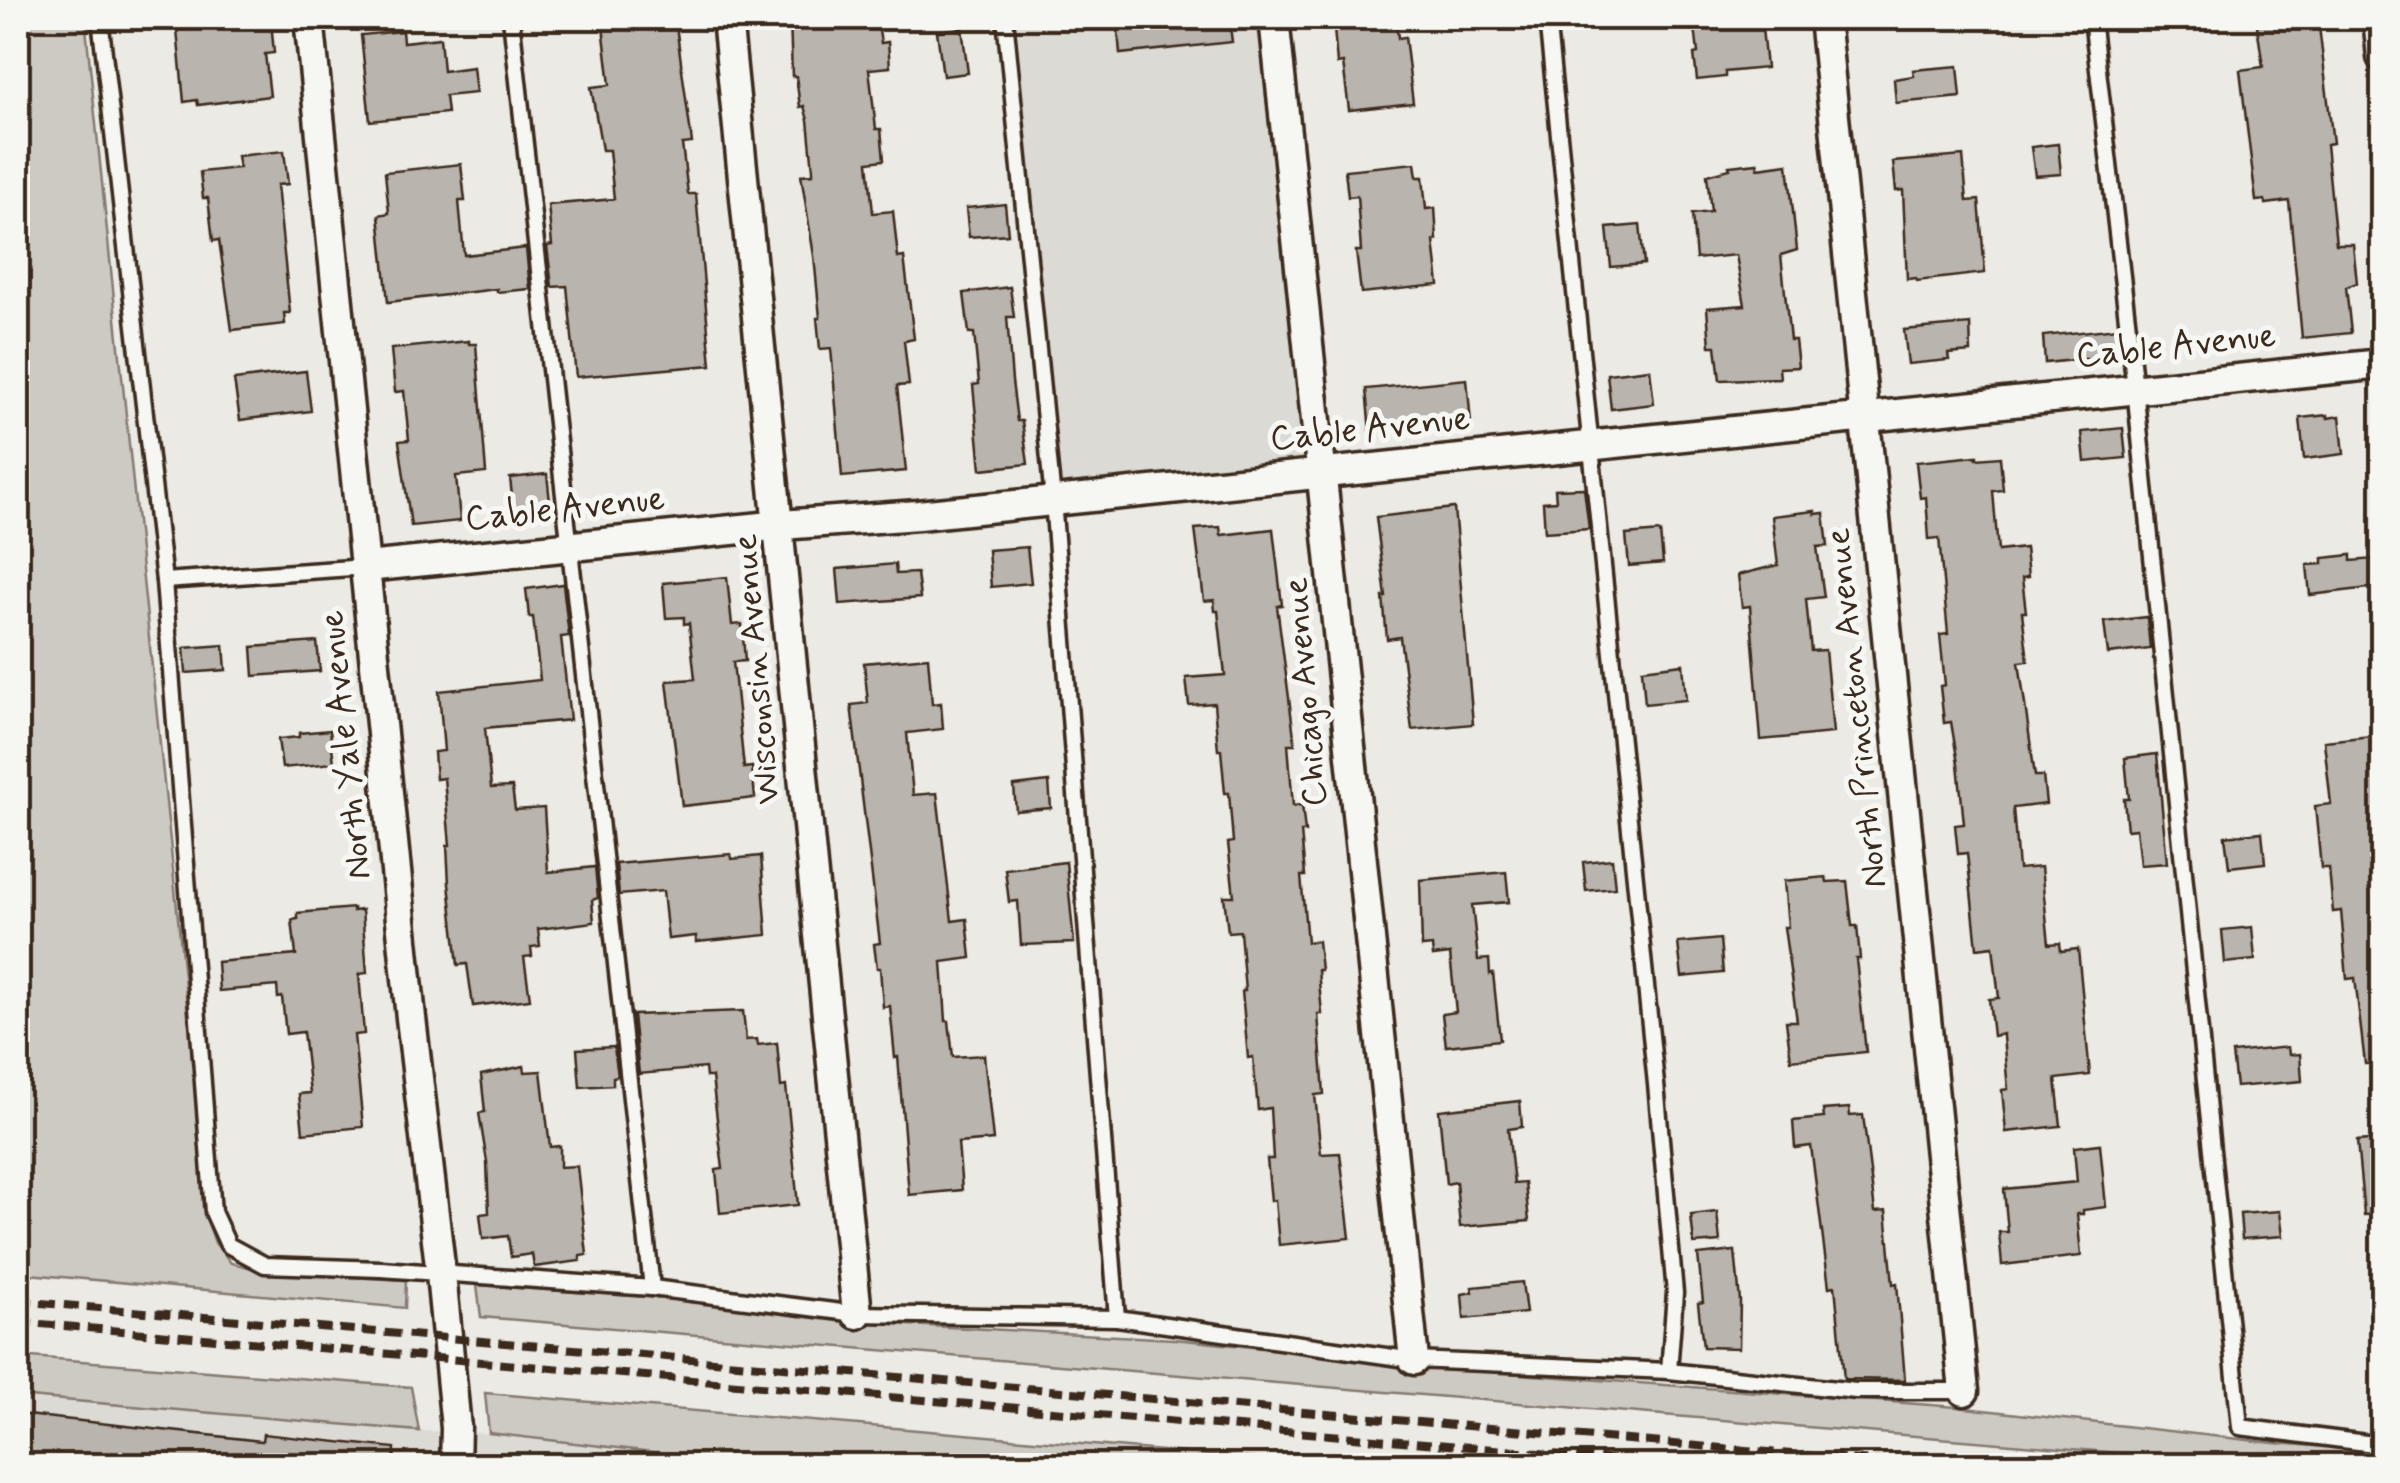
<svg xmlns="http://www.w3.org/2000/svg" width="2400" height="1483" font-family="Mynerve,sans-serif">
<rect width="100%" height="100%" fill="#ebeae5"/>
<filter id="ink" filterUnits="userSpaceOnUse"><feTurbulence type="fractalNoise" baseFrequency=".01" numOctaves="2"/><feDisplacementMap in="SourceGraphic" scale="20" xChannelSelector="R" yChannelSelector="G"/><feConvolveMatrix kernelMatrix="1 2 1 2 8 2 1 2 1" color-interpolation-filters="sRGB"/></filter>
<g filter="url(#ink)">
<g fill="#dcdad4">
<path d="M1005,18H1275L1323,471L1053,500Z"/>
<path d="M18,1396L419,1431L489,1433L774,1465H18Z"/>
</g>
<g fill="#cdcac4" stroke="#847a71" stroke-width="2.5">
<path d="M18,18H85L198,1112L203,1208L215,1243L231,1263L274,1273L406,1280L405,1308L18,1273Z"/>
<path d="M477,1285L648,1297L889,1324L1174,1339L1493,1372L1957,1407L2274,1443L2382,1451V1465H2265L481,1317Z"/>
<path d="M18,1356L411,1387L419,1431L18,1396Z"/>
<path d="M485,1393L1327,1465L774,1466L489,1433Z"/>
</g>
<g fill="#bab4ae" stroke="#3b2a1e" stroke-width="2.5">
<path d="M602,18H675L692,143L682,144L688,194H696L711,365L576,377L567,286L552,287L547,246L552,245L548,205L614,199L609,150H602L591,87L610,85Z"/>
<path d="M790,18H877L881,43L888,42L890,67L869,69L876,129H881L884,160L868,162L873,213L893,211L898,258L904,257L914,339L904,341L909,385L897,386L906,471L842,477L831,348L820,349L817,318H820L814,256L801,175L813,174V170L808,120L804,106L800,107L796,76H792Z"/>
<path d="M1117,18H1229L1232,42L1120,54Z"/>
<path d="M1694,18H1761L1766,68L1725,72V77L1697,80L1694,54L1698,53Z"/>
<path d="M2256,18H2318L2333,143L2326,144L2336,244H2353L2357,283L2346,287L2351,333L2302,338L2289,201L2266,204L2265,200L2256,201L2240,70L2263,67Z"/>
<path d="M271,21L274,53L265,54L270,96L198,105L197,100L184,102L177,30Z"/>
<path d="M1387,21L1396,22L1398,38L1405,37L1413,103L1349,110L1343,63L1337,64L1334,28Z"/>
<path d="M962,28L968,73L943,76L937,31Z"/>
<path d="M402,31L403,42L440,38L443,71L473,67L476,93L445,96L447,113L370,121L361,35Z"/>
<path d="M1958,66L1961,97L1896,103L1894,79L1914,76L1913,70Z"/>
<path d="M2058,144L2061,174L2035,176L2031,147Z"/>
<path d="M284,151L288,184L277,185L290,313H284L285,324L232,330L219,240L213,241L208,198H203L200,172L239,168L237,156Z"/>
<path d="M1963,156L1967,201L1979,200L1985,273L1917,281L1916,278L1907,279L1903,190L1896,191L1893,162Z"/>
<path d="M1415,163L1417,177H1423L1426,209L1435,208L1437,240L1434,241L1439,285L1361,293L1356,251H1361L1357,196L1348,197L1345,170Z"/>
<path d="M1758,163V168L1788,164L1797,250L1781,255L1790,340H1795L1798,367L1779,368L1780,378L1720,380L1716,346H1710L1707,308L1745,305L1736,255L1696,259L1692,214L1711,212L1707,175L1730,169L1729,166Z"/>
<path d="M461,164L465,201H459L464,255L526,248L530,289L497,292V289L388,302L379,215L389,213L385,172Z"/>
<path d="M1005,204L1008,234L969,237L966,208Z"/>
<path d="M1640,225L1644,264L1611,267L1607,228Z"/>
<path d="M1010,287L1014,317H1007L1012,381L1017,421H1022L1028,464L981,469L973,385L979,384L974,333H969L964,293Z"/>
<path d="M1970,324L1971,352L1948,354L1949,360L1908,364L1904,330Z"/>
<path d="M2117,328L2121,355L2045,363L2043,336Z"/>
<path d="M469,341V344H476L486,473L456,476L460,521L411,526L399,441L409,440L404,391L395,392L391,349Z"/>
<path d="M1650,369L1654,404L1611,409L1607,374Z"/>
<path d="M306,371L311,411L240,420L234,380Z"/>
<path d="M1467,379L1471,423L1370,432L1366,389Z"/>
<path d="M2328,415V418L2340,416L2344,454L2304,459L2300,418Z"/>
<path d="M2123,428L2126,458L2085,462L2082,432Z"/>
<path d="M1977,456V459L2000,457L2003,490L1993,491L1998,551L2025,548L2028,577L2022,578L2026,612H2022L2028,661L2019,662L2035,776H2043L2046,804L2013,808L2018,869L2041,867L2049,944L2060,943L2061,951L2078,949L2090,1075L2056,1079L2061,1126L2006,1132L2002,1090L2008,1089L2003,1037V1034L1993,1036L1989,999L1999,998L1993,946L1977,948L1967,853L1958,854L1955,825L1964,824L1958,764L1951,722L1944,723L1940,686L1945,685L1940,635L1948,634L1939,538L1929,539L1926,497L1920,498L1916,462Z"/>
<path d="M547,474L551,511L514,514L510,478Z"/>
<path d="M1584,488L1589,529L1545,532L1543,502L1556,501L1555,489Z"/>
<path d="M1454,508L1473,724L1412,730L1400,637L1387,639L1383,597H1386L1376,517Z"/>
<path d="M1815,511V514L1824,513L1828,546L1817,547L1824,597L1806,599L1811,651L1825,650L1833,733L1761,740L1750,606L1742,607L1738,575L1778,565L1772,516Z"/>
<path d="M1220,527L1221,535L1273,529L1282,605L1277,606L1295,744H1288L1293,806L1302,805L1305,832H1301L1305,876H1301L1307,942L1318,941L1321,970H1318L1322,1014H1318L1324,1094L1315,1095L1321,1154L1340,1153L1350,1238L1279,1245L1275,1200L1271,1201L1267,1159H1273L1270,1108L1258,1110L1253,1057L1248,1058L1242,991H1245L1240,931L1228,932L1224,896H1234L1228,843L1233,842L1229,793H1225L1221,750H1218L1214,703L1189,705L1186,678L1225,675L1218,611H1215L1214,600L1204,601L1195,529Z"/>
<path d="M1660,532L1663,563L1629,566L1626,535Z"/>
<path d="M1027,547L1031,583L991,587L988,550Z"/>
<path d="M2351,555V561L2375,559L2378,587L2310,595L2307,565L2323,564V558Z"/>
<path d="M895,564L896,574L917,573L920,598L840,604L837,569Z"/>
<path d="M727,577L732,625L742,624L745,661L733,662L744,768L752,767L755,798L682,806L667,681L695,679L689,623L684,624V617L666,618L663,583Z"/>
<path d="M563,584L569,636L561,637L570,720L485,728L491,788L512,787L515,810L544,808L548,872L595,867L598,898L592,900L594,922L538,929L540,946L531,947L532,956L524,957L530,999L473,1006L467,964L458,965L449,884L447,845H450L444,778L436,779L434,752L444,751L439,691L540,680L533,617H529L526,589Z"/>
<path d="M2147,617L2150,649L2108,654L2104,622Z"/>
<path d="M317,642L320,671L254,676L252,647Z"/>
<path d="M224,645L226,670L186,673L184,648Z"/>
<path d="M928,657L932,704L941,703L943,729L907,733L913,795L937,793L952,921L967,919L971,958L942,962L946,1021H949L953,1057L984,1055L993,1140L958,1143L962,1190L909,1195L898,1057L895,1058L890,1006L883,1007L880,968H877L874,944L880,943L851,705L868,703L864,663Z"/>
<path d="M1683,664L1686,700L1645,704L1642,669Z"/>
<path d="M330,730L334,763L282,768L278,739L299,737V733Z"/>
<path d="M2382,735V1063L2365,1064L2355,978L2347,979L2341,911L2333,912L2329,868H2321L2315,806L2331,804L2324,741Z"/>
<path d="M2157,754L2167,863L2140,865L2136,829L2127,830L2124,799H2129L2125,758Z"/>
<path d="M1049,782L1051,808L1016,811L1014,786Z"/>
<path d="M2262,832L2265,863L2229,867L2225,836Z"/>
<path d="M731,854L732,859L761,856L767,935L696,942V936L668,939L663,891L619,895L616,864Z"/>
<path d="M1612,859L1615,888L1586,891L1583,862Z"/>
<path d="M1066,862L1074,943L1021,945L1018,901L1009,902L1005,869Z"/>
<path d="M1506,872L1509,902L1472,905L1478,960L1489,959L1490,974L1493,973L1500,1040L1446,1046L1442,1014L1456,1012L1450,954L1433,956L1432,946L1422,947L1420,880Z"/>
<path d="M1826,877L1827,882L1847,881L1852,926H1857L1860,959H1856L1866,1052L1791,1060L1786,1021H1797L1784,927H1788L1784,881Z"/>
<path d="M353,908V911L362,910L367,973L359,974L364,1034L354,1035L363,1127L303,1133L299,1094L310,1093L303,1032L286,1034L282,997L278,998L277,986L219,991L217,962L296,955L292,920L298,919V913Z"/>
<path d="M2252,927L2255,960L2225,963L2222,930Z"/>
<path d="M1720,939L1723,973L1682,977L1678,943Z"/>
<path d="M743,1011L746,1040L757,1039L758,1045L777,1043L781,1087L786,1086L798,1205L720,1213L716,1170L723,1169L712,1077H706L705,1068L639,1074L633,1015Z"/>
<path d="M614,1047L618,1076L613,1077V1085L580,1087L577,1049Z"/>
<path d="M2288,1047L2289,1055L2300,1054L2302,1081L2236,1087L2232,1053Z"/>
<path d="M524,1066L525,1072L541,1071L550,1147L560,1146V1167L577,1166L587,1255L580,1256V1261L534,1267L532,1254L511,1257L508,1236L483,1239L480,1214L489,1213L487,1162L479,1113L485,1112L481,1075Z"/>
<path d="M1520,1101L1522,1127L1508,1129L1514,1184L1525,1183L1529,1221L1460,1227L1456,1182L1446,1184L1439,1110Z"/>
<path d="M1849,1108L1850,1116L1863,1115L1875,1212L1886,1211L1893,1284L1897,1283L1905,1380L1844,1379L1835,1286L1829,1287L1811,1146L1795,1148L1793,1121L1824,1118L1823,1110Z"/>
<path d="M2382,1139V1214L2364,1215L2357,1141Z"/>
<path d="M2100,1144L2106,1207L2083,1210V1214H2077L2081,1256L2002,1265L1999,1232H2008L2004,1189L2077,1182L2074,1147Z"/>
<path d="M2280,1211L2283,1236L2242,1239L2240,1214Z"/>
<path d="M1717,1212L1720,1242L1694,1244L1691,1215Z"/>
<path d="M1735,1251L1740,1301L1739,1348L1703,1347L1698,1303L1703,1302L1698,1255Z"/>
<path d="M1522,1282L1526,1313L1464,1319L1462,1294L1473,1292L1472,1287Z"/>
<path d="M18,1414L262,1441L263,1434L395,1448L394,1466H18Z"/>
</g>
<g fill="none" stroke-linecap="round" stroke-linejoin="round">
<g stroke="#3b2a1e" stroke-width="21">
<g id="service">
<path d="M100,18L164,581L213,1212L228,1245L265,1265L381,1269L652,1288L857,1314L1117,1318L1414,1360L1669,1371L1856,1391H1964"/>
<path d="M511,18L652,1288"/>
<path d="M1005,18L1053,500L1117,1318"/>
<path d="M1547,18L1656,1084L1675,1293L1669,1371"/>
<path d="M2092,18L2135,388L2240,1427L2382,1445"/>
<path d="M164,581L366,567"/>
</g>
</g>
<g stroke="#3b2a1e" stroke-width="35">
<g id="minor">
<path d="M309,18L411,1018L441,1274L456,1428L455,1466"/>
<path d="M727,18L857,1314"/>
<path d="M1274,18L1414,1360"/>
<path d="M1824,18L1964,1391"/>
<path d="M2378,18L2382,57"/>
<path d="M366,567L781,525L918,515L2382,364"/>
</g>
</g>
<use href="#service" stroke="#f6f6f2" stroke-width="14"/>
<use href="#minor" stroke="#f6f6f2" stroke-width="28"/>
<g stroke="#3b2a1e" stroke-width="8" stroke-dasharray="15 8" stroke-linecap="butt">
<path d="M18,1301L1930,1466"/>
<path d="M18,1322L1691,1466"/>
</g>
</g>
</g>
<g text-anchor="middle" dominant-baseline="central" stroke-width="10" stroke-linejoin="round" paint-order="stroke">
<g font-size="35" fill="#3b2a1e" stroke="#f6f6f2">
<text transform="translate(2176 346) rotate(-6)">Cable Avenue</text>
<text transform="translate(1370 429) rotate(-6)">Cable Avenue</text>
<text transform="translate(565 509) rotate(-6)">Cable Avenue</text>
<text transform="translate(757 669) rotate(-95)">Wisconsin Avenue</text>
<text transform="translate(1306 692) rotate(-95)">Chicago Avenue</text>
<text transform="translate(1857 708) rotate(-96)">North Princeton Avenue</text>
<text transform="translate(346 745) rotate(-96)">North Yale Avenue</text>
</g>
</g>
<rect width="2400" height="1483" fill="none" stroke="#f6f6f2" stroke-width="60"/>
<rect x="30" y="30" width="2340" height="1423" fill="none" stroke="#3b2a1e" stroke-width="4" filter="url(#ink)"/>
</svg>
